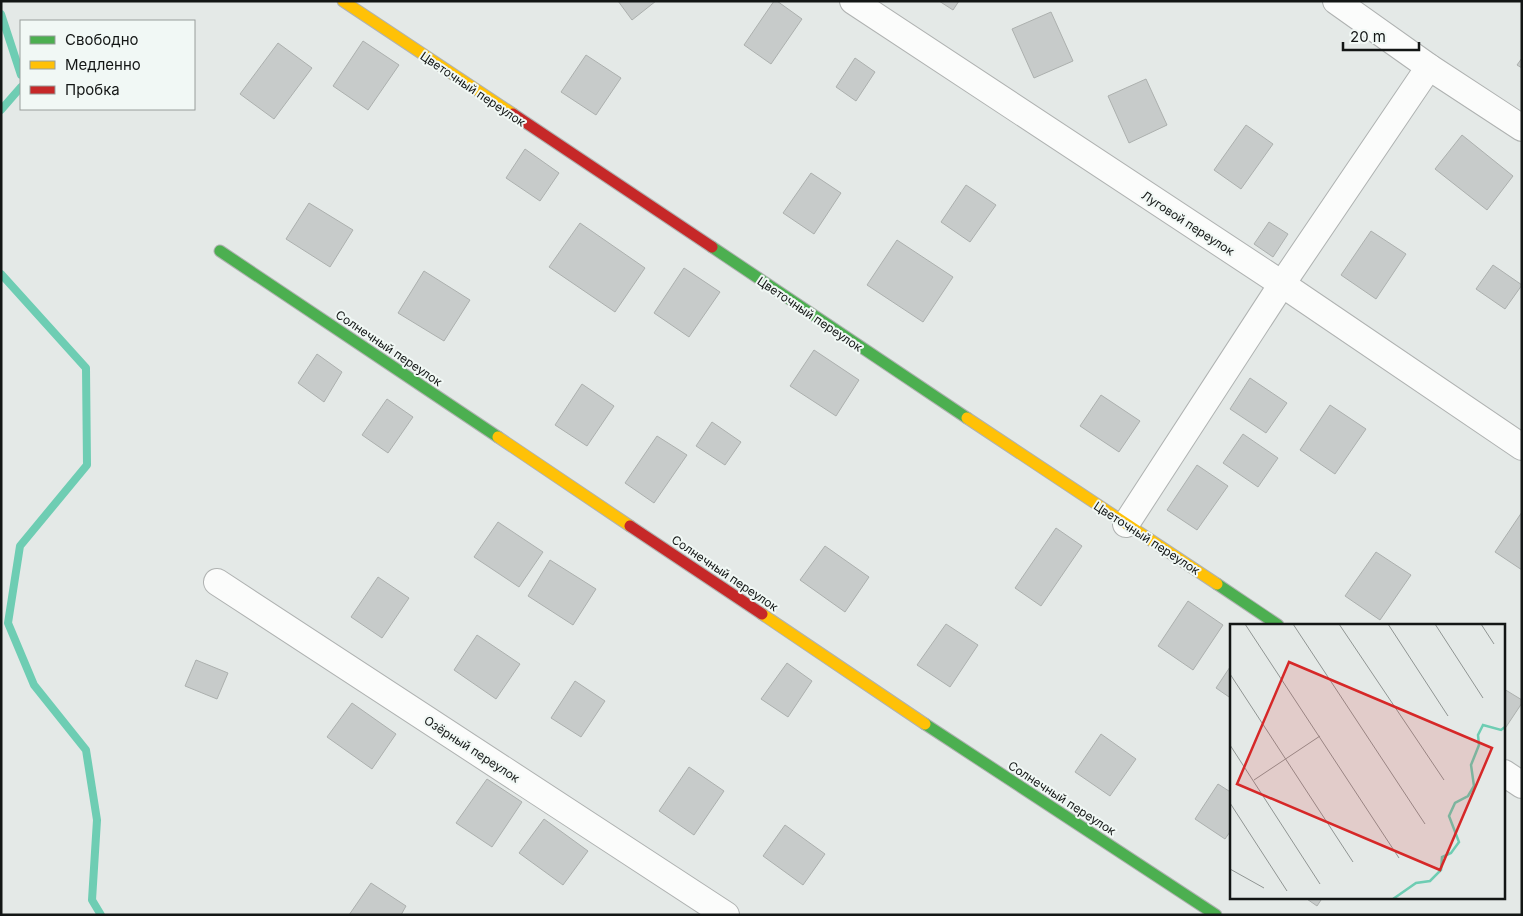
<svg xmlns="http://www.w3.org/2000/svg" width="1523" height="916" font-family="Inter,sans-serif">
<rect width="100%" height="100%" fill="#e4e9e7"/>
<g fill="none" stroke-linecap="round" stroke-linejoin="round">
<g stroke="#6ecdb3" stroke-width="8">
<path d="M1,14L21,75"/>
<path d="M1,110L21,87"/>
<path d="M1,274L86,368L87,465L20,546L8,623L34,685L86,750L97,820L92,900L101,915"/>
</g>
</g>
<g fill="#c7cbca" stroke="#acb0ae">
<path d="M618,1H656L632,20Z"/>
<path d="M774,1H777L802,19L771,64L744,45Z"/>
<path d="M939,1H959L953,10Z"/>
<path d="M1051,12L1073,61L1034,78L1012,29Z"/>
<path d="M363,41L399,65L368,110L333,86Z"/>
<path d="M278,43L312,68L274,119L240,94Z"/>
<path d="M586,55L621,78L596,115L561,92Z"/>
<path d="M855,58L875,72L856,101L836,87Z"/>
<path d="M1522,58V68L1517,65Z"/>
<path d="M1146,79L1167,125L1129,143L1108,96Z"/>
<path d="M1246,125L1273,144L1241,189L1214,170Z"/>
<path d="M1462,135L1513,176L1487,210L1435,169Z"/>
<path d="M525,149L559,173L540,201L506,178Z"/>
<path d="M811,173L841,193L814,234L783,213Z"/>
<path d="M966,185L996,205L970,242L941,222Z"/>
<path d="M309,203L353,230L330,267L286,239Z"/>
<path d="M1269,222L1288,234L1273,257L1254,244Z"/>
<path d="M580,223L645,268L615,312L549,267Z"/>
<path d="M1371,231L1406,254L1376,299L1341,275Z"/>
<path d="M897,240L953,277L923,322L867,285Z"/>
<path d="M1493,265L1522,285L1505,309L1476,289Z"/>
<path d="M684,268L720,292L689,337L654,313Z"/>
<path d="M424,271L470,300L444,341L398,313Z"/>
<path d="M814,350L859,380L836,416L790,386Z"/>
<path d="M317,354L342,372L324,402L298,383Z"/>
<path d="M1250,378L1287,403L1266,433L1230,409Z"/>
<path d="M582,384L614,406L587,446L555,425Z"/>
<path d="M1101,395L1140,421L1119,452L1080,426Z"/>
<path d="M387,399L413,417L388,453L362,435Z"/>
<path d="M1330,405L1366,429L1335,474L1300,450Z"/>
<path d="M712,422L741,442L725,465L696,446Z"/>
<path d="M1243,434L1278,458L1258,487L1223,463Z"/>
<path d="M657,436L687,455L654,503L625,483Z"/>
<path d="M1197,465L1228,486L1197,530L1167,510Z"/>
<path d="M1522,512V570L1495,552Z"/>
<path d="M498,522L543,552L519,587L474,557Z"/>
<path d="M1056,528L1082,546L1041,606L1015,588Z"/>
<path d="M825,546L869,577L845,612L800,580Z"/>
<path d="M1376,552L1411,575L1380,620L1345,596Z"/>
<path d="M550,560L596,589L573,625L528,596Z"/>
<path d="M378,577L409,598L382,638L351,617Z"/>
<path d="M1188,601L1223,625L1193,670L1158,646Z"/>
<path d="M946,624L978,645L950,687L917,665Z"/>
<path d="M477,635L520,664L496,699L454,670Z"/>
<path d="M196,660L228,673L217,699L185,686Z"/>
<path d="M787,663L812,681L788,717L761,699Z"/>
<path d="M1232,664V699L1216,688Z"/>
<path d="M575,681L605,701L581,737L551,718Z"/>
<path d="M1504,689L1522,700V703L1504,730Z"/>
<path d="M352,703L396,734L372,769L327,737Z"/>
<path d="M1101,734L1136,759L1110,796L1075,772Z"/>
<path d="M689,767L724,791L694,835L659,811Z"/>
<path d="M487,779L522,802L492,847L456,823Z"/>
<path d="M1218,784L1232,793V829L1225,839L1195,819Z"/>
<path d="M544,819L588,851L563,885L519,853Z"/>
<path d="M785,825L825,854L803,885L763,856Z"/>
<path d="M371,883L406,906L401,915H349Z"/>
<path d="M1304,897H1323L1317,906Z"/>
</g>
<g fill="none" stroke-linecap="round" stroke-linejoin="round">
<g stroke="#afb2b1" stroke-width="28">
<g id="street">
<path d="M853,1L1282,284L1522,447"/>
<path d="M1336,1L1429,67L1522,128"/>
<path d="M1126,524L1282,284L1429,67"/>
<path d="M217,582L726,915"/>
<path d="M1504,773L1522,785"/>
</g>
</g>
<g stroke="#afb2b1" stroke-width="13">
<g id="fast">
<path d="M712,247L967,418"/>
<path d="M220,251L498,437"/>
<path d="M1217,584L1278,625"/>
<path d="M925,724L1216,915"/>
</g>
</g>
<g stroke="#afb2b1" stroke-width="13">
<g id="slow">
<path d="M343,1L513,114"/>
<path d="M967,418L1217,584"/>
<path d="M498,437L630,526"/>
<path d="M762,614L925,724"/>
</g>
</g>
<g stroke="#afb2b1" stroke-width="13">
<g id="jam">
<path d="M513,114L712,247"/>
<path d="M630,526L762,614"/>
</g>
</g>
<use href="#street" stroke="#fbfcfb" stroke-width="26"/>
<use href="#fast" stroke="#4caf50" stroke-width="11"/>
<use href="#slow" stroke="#ffc107" stroke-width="11"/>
<use href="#jam" stroke="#c62828" stroke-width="11"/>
</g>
<g text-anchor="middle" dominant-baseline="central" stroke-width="4" stroke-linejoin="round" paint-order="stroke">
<g font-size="12" fill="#131615" stroke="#f1f8f5">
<text transform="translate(473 89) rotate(34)">Цветочный переулок</text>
<text transform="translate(1188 223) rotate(33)">Луговой переулок</text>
<text transform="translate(810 314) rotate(34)">Цветочный переулок</text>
<text transform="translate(389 348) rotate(34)">Солнечный переулок</text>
<text transform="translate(1147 538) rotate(33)">Цветочный переулок</text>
<text transform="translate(725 573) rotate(34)">Солнечный переулок</text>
<text transform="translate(472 749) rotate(33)">Озёрный переулок</text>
<text transform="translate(1062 798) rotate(33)">Солнечный переулок</text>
</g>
</g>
<g transform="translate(1230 624)">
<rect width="275" height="275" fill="#e4e9e7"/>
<path fill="none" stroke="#6ecdb3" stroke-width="2.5" d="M163,275L186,259L200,257L211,246L212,233L221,229L229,218L219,192L225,179L238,172L244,162L241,141L249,121L248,111L253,101L271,106L275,103"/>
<path fill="none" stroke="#909593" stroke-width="1" d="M15,0L169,234M63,0L195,200M109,0L214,156M158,0L218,92M205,0L253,74M251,0L264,20M0,50L123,238M0,121L90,260M24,156L90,112M0,179L57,267M0,245L34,264"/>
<path fill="#d62828" fill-opacity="0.15" stroke="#d62828" stroke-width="2.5" d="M59,38L262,124L210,246L7,160Z"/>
<rect width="275" height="275" fill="none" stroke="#131615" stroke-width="2.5"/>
</g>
<rect width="1523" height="916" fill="none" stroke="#131615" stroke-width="5"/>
<rect x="20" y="20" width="175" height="90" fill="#f1f8f5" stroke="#989e9b"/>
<rect x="30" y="36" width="25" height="8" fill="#4caf50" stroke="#989e9b"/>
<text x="65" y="45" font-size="15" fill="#131615">Свободно</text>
<rect x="30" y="61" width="25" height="8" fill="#ffc107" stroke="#989e9b"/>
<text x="65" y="70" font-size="15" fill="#131615">Медленно</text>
<rect x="30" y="86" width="25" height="8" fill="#c62828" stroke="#989e9b"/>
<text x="65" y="95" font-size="15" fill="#131615">Пробка</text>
<path d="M1343 42v8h76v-8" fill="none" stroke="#131615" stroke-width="2.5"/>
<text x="1350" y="42" font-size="15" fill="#131615" stroke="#f1f8f5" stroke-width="4" paint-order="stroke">20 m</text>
</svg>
